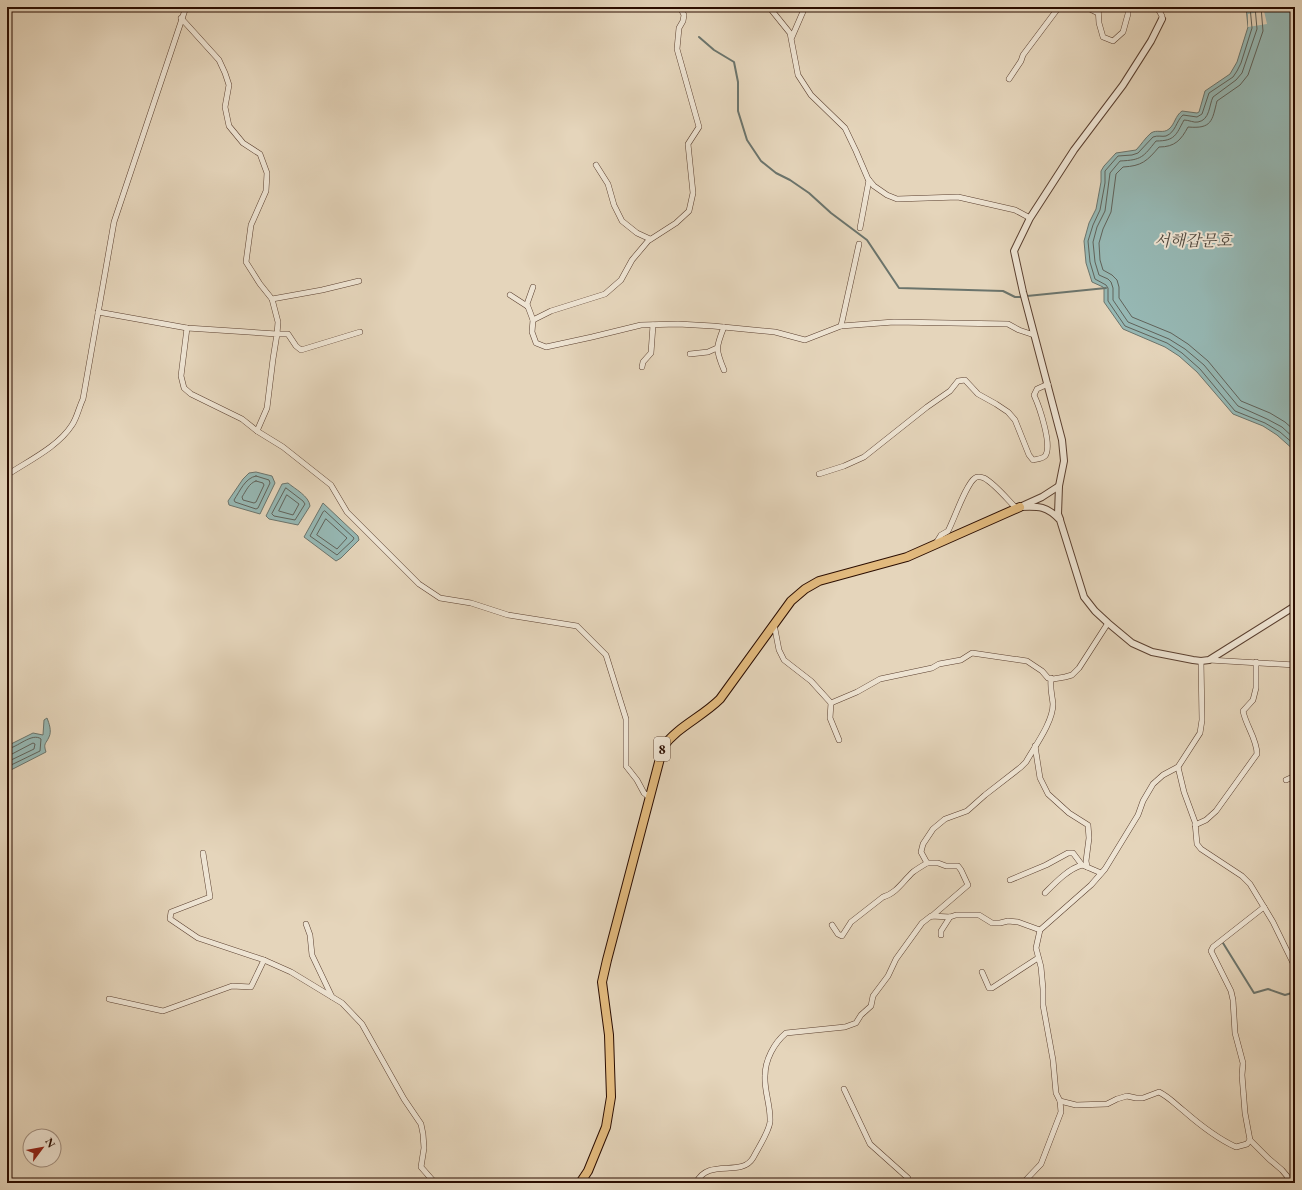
<svg xmlns="http://www.w3.org/2000/svg" width="1302" height="1190" font-family="'EB Garamond','Noto Serif KR',serif">
<rect width="100%" height="100%" fill="#e5d5bb"/>
<filter id="stains"><feTurbulence type="fractalNoise" baseFrequency=".005" numOctaves="4"/><feColorMatrix values="0 0 0 0 .2 0 0 0 0 .09 0 0 0 0 .02 0 0 0 .5 -.17"/></filter>
<radialGradient id="worn" r=".72"><stop offset=".6" stop-color="#630" stop-opacity="0"/><stop offset="1" stop-color="#630" stop-opacity=".3"/></radialGradient>
<g fill="#96b8b4" stroke="#6b746c">
<path d="M1246,7H1295V451L1277,435L1263,426L1233,414L1197,372L1179,356L1165,347L1123,329L1104,302V289L1103,287L1092,282L1086,263L1084,241L1089,223L1096,209L1101,182V171L1104,166L1116,153L1136,150C1141,145 1145,138 1151,133C1157,129 1163,134 1169,129C1175,124 1175,116 1182,111L1197,113L1199,112L1205,91L1230,74L1237,62L1248,27Z"/>
<path d="M256,472L272,476L275,483L260,514L229,505L228,501L243,479L249,473Z"/>
<path d="M288,483C295,489 309,496 310,506L298,525L269,519L266,516L282,484Z"/>
<path d="M323,503L358,536L359,540L341,558L336,561L304,537Z"/>
<path d="M47,718C49,723 52,731 49,737C46,744 43,743 46,752L7,772V746L33,733L43,735L44,720Z"/>
</g>
<path fill="#e5d5bb" d="M1264,11L1267,24L1248,27V14Z"/>
<g fill="none" stroke-linecap="round" stroke-linejoin="round">
<g stroke="#60625a" stroke-width="1">
<path d="M1250,7L1252,28L1241,63L1237,71L1233,77L1209,93L1202,114L1197,117L1183,115C1176,121 1176,132 1166,136C1162,137 1158,135 1153,137L1138,153L1132,155L1118,156L1105,171V183L1100,210L1093,225L1088,241L1090,262L1095,279L1106,285L1108,288V301L1125,326L1167,343L1182,353L1200,369L1235,411L1265,423L1280,432L1295,445"/>
<path d="M1255,7L1257,29L1242,73L1236,80L1213,97C1209,105 1210,120 1198,122C1194,123 1189,120 1184,120C1176,135 1175,141 1156,141C1143,157 1142,160 1120,161L1110,173L1105,211L1097,227L1093,242L1095,262L1099,275L1108,279L1111,282L1113,288V300L1128,322L1169,339L1185,349L1204,365L1238,406L1267,419L1282,427L1295,439"/>
<path d="M1261,7L1263,31L1248,75L1240,85L1217,101C1212,121 1212,129 1188,127C1181,140 1175,147 1159,147C1147,161 1142,166 1123,167L1116,174L1111,212L1103,229L1099,243L1100,260L1103,270L1112,275L1117,280L1119,287V298L1132,317L1171,333L1188,344L1208,361L1241,401L1270,413L1285,422L1295,431"/>
<path d="M256,476L269,480L270,483L258,508L256,509L235,502L234,500C240,491 245,478 256,476Z"/>
<path d="M256,481L263,483L264,485L256,502L254,503L243,500L242,497C246,491 249,483 256,481Z"/>
<path d="M286,488L303,501L305,504L295,520L274,516L272,514Z"/>
<path d="M287,495L299,504L293,515L279,511Z"/>
<path d="M325,511L354,538L353,540L337,555L310,536L323,512Z"/>
<path d="M326,519L347,538L337,549L317,535Z"/>
<path d="M7,749C17,748 32,732 41,739L40,751L7,767"/>
<path d="M7,754H12L33,743L35,744L34,749L7,762"/>
</g>
<g stroke="#6b746c" stroke-width="2">
<path d="M699,37L714,50L734,62L738,82V111L747,140L761,161L776,173L790,180L809,193L831,213L867,240L899,288L1003,291L1015,297H1021"/>
<path d="M1027,296L1106,288"/>
<path d="M1223,943L1254,993L1268,989L1285,995L1295,992"/>
</g>
<g stroke="#5a3f2f" stroke-width="6">
<g id="minor">
<path d="M769,7L790,33L798,75L811,95L845,128L856,151L868,179L874,186L887,195L897,199L958,197L1015,210L1030,218"/>
<path d="M1086,7L1098,13"/>
<path d="M1098,7L1099,23L1103,37L1113,41L1123,32L1128,14V7"/>
<path d="M1157,7L1162,16V19"/>
<path d="M181,18L219,60L225,73L229,85L225,107L229,126L243,143L260,154L267,173L266,191L251,225L246,262L260,284L272,299L322,290L359,281"/>
<path d="M792,37L805,7"/>
<path d="M1009,79L1021,61L1023,55L1059,7"/>
<path d="M596,165L608,184L614,205L622,221L637,233L650,239"/>
<path d="M860,228L869,180"/>
<path d="M533,287L527,304L533,320L532,332L536,343L546,347L592,337L641,325L678,324L713,326L775,332L805,340L841,326L859,244"/>
<path d="M510,295L527,306"/>
<path d="M272,299L278,322L277,334H288L296,346L301,350L360,332"/>
<path d="M98,312L187,328L277,334L273,359L267,408L257,431"/>
<path d="M533,320L551,311L605,294L621,280L632,260L648,241L676,223L689,211L693,193L688,144L699,127L677,49L679,28L683,21L684,15L680,7"/>
<path d="M841,326L894,322L1008,324L1019,330L1034,335"/>
<path d="M187,328L181,376L184,388L191,394L242,419L257,431L283,447L331,485L347,512L419,584L440,598L471,603L508,615L577,626L606,655L626,719V766L637,780L644,793L649,797"/>
<path d="M690,354L708,352L717,348"/>
<path d="M642,367L643,362L651,353L653,325"/>
<path d="M724,370C715,349 716,347 724,327"/>
<path d="M819,474L844,466L864,457L927,407L950,391L958,381L965,380L978,394L996,404L1008,412L1015,420L1029,455L1033,460C1037,459 1042,459 1045,456C1053,446 1039,406 1034,395L1037,389L1048,384"/>
<path d="M7,475C28,461 58,447 72,425C77,418 79,407 83,399L114,222L186,7"/>
<path d="M936,543L941,535L948,531C954,520 966,484 975,478C977,476 981,477 984,478C994,483 1008,500 1016,508"/>
<path d="M774,624L779,650L784,660L811,681L831,703L830,718L839,740"/>
<path d="M1209,660L1295,665"/>
<path d="M831,703L857,692L880,679L932,668L939,664L961,660L972,653L1027,661L1042,671L1048,678L1053,679L1065,677L1072,675L1079,668L1108,623"/>
<path d="M1035,746L1040,778L1048,794L1069,813L1088,825L1089,838L1086,861L1087,867L1101,873"/>
<path d="M1178,767L1184,792L1195,822L1197,844L1201,849L1242,876L1250,884L1273,922L1295,967"/>
<path d="M1286,780L1295,776"/>
<path d="M1195,825L1206,820L1216,811L1257,754C1257,739 1246,726 1243,711L1253,700L1256,688V662"/>
<path d="M203,853L210,897L171,912L170,919L198,938L264,960L291,972L342,1003L362,1024L404,1099L421,1124L423,1134L424,1148L421,1167L435,1183"/>
<path d="M927,863H938L946,866H958L961,870L968,885L932,916"/>
<path d="M1010,880L1046,865L1068,853H1073L1082,865L1087,867"/>
<path d="M1045,893C1055,883 1068,869 1082,865"/>
<path d="M306,924L310,935L312,955L332,997"/>
<path d="M832,925L838,934L842,936L851,922L883,897C896,894 904,880 913,872C917,869 922,866 927,863L921,852L923,844L933,829L945,819L967,811L985,795L1021,767L1026,762C1035,746 1053,722 1053,704C1052,694 1050,690 1051,678"/>
<path d="M941,935V931L950,917"/>
<path d="M982,972L989,988H992L1038,958"/>
<path d="M109,999L163,1011L232,986L251,987L264,960"/>
<path d="M844,1089L870,1144L908,1178L906,1183"/>
<path d="M1060,1101L1076,1105L1107,1104L1117,1099L1127,1096L1136,1098H1143L1159,1092C1169,1097 1175,1104 1184,1111C1200,1125 1216,1138 1236,1147L1247,1144L1250,1140L1245,1113L1242,1075L1243,1063L1235,1033L1233,1000L1231,991L1211,951L1213,947L1264,907"/>
<path d="M1250,1140L1269,1159L1282,1170L1287,1176L1289,1183"/>
<path d="M696,1183C708,1157 741,1178 753,1158C758,1148 769,1132 770,1122C771,1106 764,1091 765,1076C765,1060 774,1043 786,1033L845,1027L856,1023L861,1015L871,1006L873,996L888,976L896,959L922,923L931,916L950,917L956,915H979L992,923H1000L1008,921L1018,922L1040,930"/>
<path d="M1023,1183L1041,1164L1061,1112L1060,1101L1056,1093L1053,1060L1043,1005V989L1041,967L1036,948L1040,930L1091,885L1105,869L1138,815L1143,801L1153,784L1163,775L1178,767L1200,733L1202,720L1201,661"/>
</g>
</g>
<g stroke="#5a3f2f" stroke-width="8">
<g id="tertiary">
<path d="M1162,19L1151,41L1123,85L1074,150L1030,218L1014,251L1023,292L1062,440L1064,461L1059,486L1042,497L1020,507C1039,506 1047,506 1060,520L1084,597L1095,611L1108,623L1132,643L1152,652L1193,660L1201,661L1209,660L1295,606"/>
<path d="M1059,486L1058,514L1060,519"/>
</g>
</g>
<g stroke="#2b0d00" stroke-width="10">
<path id="primary" d="M580,1183L588,1171L606,1127L611,1097L609,1035L602,982L607,960L663,747C677,727 702,717 720,699L791,601L805,589L819,581L907,557L1020,507"/>
</g>
<use href="#minor" stroke="#eee4d3" stroke-width="5"/>
<use href="#tertiary" stroke="#eee4d3" stroke-width="6"/>
<use href="#primary" stroke="#e2ba7e" stroke-width="8"/>
</g>
<g text-anchor="middle" dominant-baseline="central" stroke-width="4" stroke-linejoin="round" paint-order="stroke">
<rect fill="#eee4d3" stroke="#664e3f" stroke-width="1" x="654" y="737" width="16" height="24" rx="3"/>
<g font-size="14" font-weight="bold" fill="#2b0d00">
<text x="662" y="749">8</text>
</g>
<g font-size="16" font-style="italic" fill="#50493f" stroke="#eee4d3">
<text x="1193" y="240">서해갑문호</text>
</g>
</g>
<rect width="1302" height="1190" fill="none" stroke="#e5d5bb" stroke-width="24"/>
<rect x="8" y="8" width="1286" height="1174" fill="none" stroke="#2b0d00" stroke-width="2"/>
<rect x="12" y="12" width="1278" height="1166" fill="none" stroke="#2b0d00"/>
<g transform="translate(42 1148) rotate(58)"><circle r="19" fill="#eee4d3" stroke="#a08e7f"/>
<path d="M0-3L7 15L0 10L-7 15Z" fill="#8f2418"/>
<text y="-6" font-size="11" font-weight="bold" text-anchor="middle" fill="#2b0d00">N</text>
</g>
<rect width="100%" height="100%" filter="url(#stains)"/>
<rect width="100%" height="100%" fill="url(#worn)"/>
</svg>
